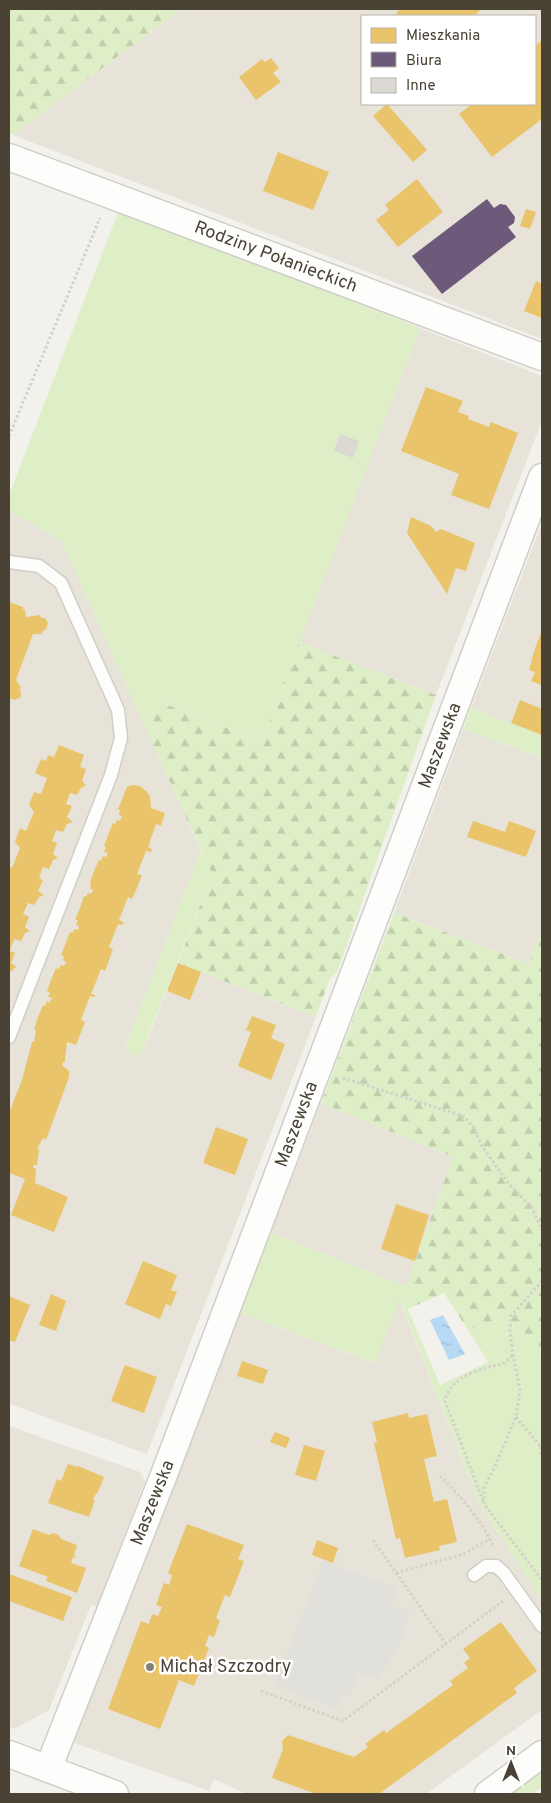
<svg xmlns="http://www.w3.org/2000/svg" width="551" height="1803" font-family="Overpass,sans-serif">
<defs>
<pattern id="forest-firs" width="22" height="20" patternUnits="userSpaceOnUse" patternTransform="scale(1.25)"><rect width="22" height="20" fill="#deefc8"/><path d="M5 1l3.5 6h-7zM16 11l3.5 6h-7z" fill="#c0ceac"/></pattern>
<pattern id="water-ripples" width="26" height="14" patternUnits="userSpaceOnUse" patternTransform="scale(1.25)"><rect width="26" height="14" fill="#b7d9f4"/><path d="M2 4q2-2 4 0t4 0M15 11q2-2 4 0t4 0" fill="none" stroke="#9fbbd2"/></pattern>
</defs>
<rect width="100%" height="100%" fill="#f2f1eb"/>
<g fill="#e7e3d8" fill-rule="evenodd">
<path d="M181,9H542V339L13,135ZM362,16H535V104H362Z"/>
<path d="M420,328L542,376V421L436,695L299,642Z"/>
<path d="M9,511L61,540L201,851L124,1050L145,1046L178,963L316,1017L147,1454L10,1404L9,1406Z"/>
<path d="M542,523V735L471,708Z"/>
<path d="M463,729L542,758V931L529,964L394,913Z"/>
<path d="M321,1103L453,1157L406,1286L271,1233Z"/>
<path d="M399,1298L479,1504L542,1599V1710L426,1794H246L214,1779L209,1791L72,1742L240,1313L374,1363Z"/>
<path d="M9,1426L140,1472L145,1481L97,1607L91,1605L49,1710L14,1729L9,1727Z"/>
</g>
<g fill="#deefc8">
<path d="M119,210C219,250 320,288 420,328L262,741L161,702L148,734L61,540L9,511V495Z"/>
<path d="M471,708L542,735V758L463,729Z"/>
<path d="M201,851L212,874L140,1057L124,1050Z"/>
<path d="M271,1233L406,1286L417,1305L408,1309L440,1385L488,1362L468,1330L500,1319L535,1341L542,1361V1599L479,1504L400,1299L375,1363L240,1313Z"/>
<path d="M542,1769V1787L532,1794H509Z"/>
</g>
<g fill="url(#forest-firs)">
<path d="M9,9H181L13,135L9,133Z"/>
<path d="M299,642L436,695L337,972L330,978L316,1017L178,963L212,874L148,734L160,702L262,741Z"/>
<path d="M394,913L529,964L542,931V1361L535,1341L500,1319L468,1330L444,1293L417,1305L406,1286L453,1157L321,1103Z"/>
</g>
<path fill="#e1e0da" d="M323,1561L398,1588L391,1605L411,1612L397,1650L377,1679L359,1673L350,1696L341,1693L337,1709L275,1685Z"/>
<path fill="url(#water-ripples)" d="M443,1315L465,1354L449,1360L430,1320Z"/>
<g fill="#e9c46a">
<path d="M400,9H481L475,16H394Z"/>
<path d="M542,39V119L492,157L459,114L472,104H535V47Z"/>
<path d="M271,58L279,68L273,73L281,82L256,100L239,77L262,59L265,62Z"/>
<path d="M387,104L427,150L413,162L373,116Z"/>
<path d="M278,152L329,172L313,210L263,191Z"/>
<path d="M417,179L443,212L398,247L376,220L389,210L385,205Z"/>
<path d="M526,209L536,212L530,229L520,226Z"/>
<path d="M536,281L542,284V318L524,311Z"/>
<path d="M426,387L463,401L458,412L469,416L468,419L489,427L491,422L518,433L489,509L451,495L459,474L401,451Z"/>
<path d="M411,517L431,526L436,532L441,529L475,543L466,571L456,568L447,594L407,533Z"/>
<path d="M9,602L23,607V609L25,610L26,617L40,615L41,618H45L48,623L46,629L42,632V634H33L16,680L21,687L20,688L21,694L20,698L14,700L9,698Z"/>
<path d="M542,630V685L531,681L535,672L529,670L534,651Z"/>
<path d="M520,700L542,709V735L511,723Z"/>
<path d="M59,745L84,755L80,767L86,769L82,781L86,785L81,788L77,795L70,793L66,804L72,806L67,817L73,822L67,824L63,832L56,830L52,841L57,843L53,854L58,858L53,860L49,869L43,867L39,878L43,880L38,891L44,895L39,897L34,905L28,903L23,914L29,917L25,927L30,931L25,933L21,941L14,939L10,951L15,953L11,963L16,967L9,973V867L12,868L20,848L15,842L20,828L26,831L34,812L29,805L34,792L41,794L47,778L35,773L41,759L46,761L48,755L54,757Z"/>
<path d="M133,785L140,786L146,791L150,796L151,808L165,813L161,826L156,824L148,847L152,849L151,852L146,851L137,874L142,875L137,888L132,899L128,897L119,920L124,922L123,924L122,925L118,924L109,947L113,949L105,971L101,969L91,994L95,995V997L90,996L81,1020L85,1022L76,1045L67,1042L65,1060V1062H63L62,1065L69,1071V1077L46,1140L43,1138L37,1149L39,1150L37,1165H34L33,1168H36L35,1183L68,1197L54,1232L11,1215L25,1179L9,1173V1113L22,1080L32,1042H34L36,1030H34L38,1017L43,1005L45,1006L47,1001L49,1003L52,998L48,997L50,993L47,991L51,980L56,968L59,969L61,965L64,966L66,962L63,960L64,956L61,955L70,932L73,933L74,929L78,930L79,926L76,925L78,920H75L80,908L84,896L86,897L88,893L91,894L93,890L90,888L91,884L90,883L94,871L99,860L101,861L103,856L106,857L108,853L104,852L106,847L104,846L108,835L113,823L115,824L117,820L120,821L122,816L119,815L120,810L118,809L127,787Z"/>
<path d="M473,821L505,832L509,821L536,831L526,857L467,837Z"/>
<path d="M178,963L201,972L190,1000L167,991Z"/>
<path d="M252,1016L276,1025L271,1038L285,1044L271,1080L238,1066L251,1032L246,1030Z"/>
<path d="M216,1127L248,1139L235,1175L203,1163Z"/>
<path d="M396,1204L429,1215L415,1261L381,1249Z"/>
<path d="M143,1261L177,1275L171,1290L177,1292L171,1306L166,1304L160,1319L125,1304Z"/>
<path d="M51,1294L66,1301L56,1331L39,1325Z"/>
<path d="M9,1296L30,1305L15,1342L9,1340Z"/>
<path d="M242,1361L268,1370L263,1384L237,1376Z"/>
<path d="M125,1365L157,1377L144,1413L111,1401Z"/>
<path d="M408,1413L409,1418L427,1414L437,1456L424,1459L434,1502L447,1499L457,1542L439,1546L440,1550L405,1558L400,1538L396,1539L374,1443L377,1442L372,1422Z"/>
<path d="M275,1432L290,1438L286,1448L270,1442Z"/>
<path d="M304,1445L325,1451L316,1481L295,1475Z"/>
<path d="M68,1464L77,1467L78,1466L104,1477L98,1492L95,1495L93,1500H95L89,1517L48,1503L57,1479L61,1481Z"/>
<path d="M187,1524L244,1545L238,1559L244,1561L230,1597L225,1595L216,1618L220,1620L214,1637L209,1635L205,1646L209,1648L194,1686L179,1680L160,1729L108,1709L141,1621L149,1624L152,1614L158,1616L162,1607L156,1605L164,1583L169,1585L172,1575L168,1573Z"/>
<path d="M33,1529L49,1535L53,1533L59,1535L61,1539L77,1545L74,1555L76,1556L75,1558L73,1557L71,1563L86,1568L77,1593L46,1581L48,1577L19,1566Z"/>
<path d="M317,1540L338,1548L333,1563L312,1555Z"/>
<path d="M9,1574L72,1597L63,1621L9,1601Z"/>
<path d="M501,1622L537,1671L514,1688L517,1693L379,1794H316L272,1778L283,1749L282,1741L288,1735L354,1757L368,1747L365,1744L384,1730L386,1733L453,1685L450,1681L468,1668L464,1663L470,1658L463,1649Z"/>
</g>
<path fill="#6d597a" d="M487,199L494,208L500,204L506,205L515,217L514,223L508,227L516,237L442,294L412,256Z"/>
<path fill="#dcd9d3" d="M340,434L359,441L353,458L334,451Z"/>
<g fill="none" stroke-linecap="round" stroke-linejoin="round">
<g stroke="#d0cec8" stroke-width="15">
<g id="lane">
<path d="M9,562L39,566L61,583L118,710L121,738L111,775L9,1037"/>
<path d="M474,1575L486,1566H496L504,1573L542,1626"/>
</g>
</g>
<g stroke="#d0cec8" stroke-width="29">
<g id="street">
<path id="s1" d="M9,157L542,357"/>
<path d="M9,1754L115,1794"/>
<path id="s2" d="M48,1769L165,1472L542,477"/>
<path d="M488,1794L542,1754"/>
</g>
</g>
<g stroke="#d2d1ca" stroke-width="3" stroke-dasharray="2.5 2.5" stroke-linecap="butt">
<path d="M9,436L100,218"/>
<path d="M343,1078L463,1116L473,1126L482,1146L508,1183L532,1208L542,1230"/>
<path d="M542,1281L511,1316L510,1331L513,1355L520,1390L516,1416L497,1462L484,1488V1504L542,1580"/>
<path d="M516,1417L542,1448"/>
<path d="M540,1447L542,1456"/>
<path d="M440,1476C460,1495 483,1522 494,1548"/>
<path d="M483,1501L445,1401C448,1381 471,1372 489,1367C493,1365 499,1366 504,1363C507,1361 510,1358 513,1355"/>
<path d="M373,1540L446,1644"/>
<path d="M396,1573L464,1554L490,1539"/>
<path d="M261,1691L343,1721L503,1601"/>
</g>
<use href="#lane" stroke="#fdfdfc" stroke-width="12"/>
<use href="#street" stroke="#fdfdfc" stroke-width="26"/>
</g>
<circle fill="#858075" stroke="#fff" stroke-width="2" cx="150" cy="1667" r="5"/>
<g text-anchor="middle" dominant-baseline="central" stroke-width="5" stroke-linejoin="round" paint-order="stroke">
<g font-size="18" fill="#4a4335" stroke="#fff">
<text stroke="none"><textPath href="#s1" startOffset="285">Rodziny Połanieckich</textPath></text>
<text stroke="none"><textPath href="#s2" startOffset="1096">Maszewska</textPath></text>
<text stroke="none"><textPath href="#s2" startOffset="691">Maszewska</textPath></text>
<text stroke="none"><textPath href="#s2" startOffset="286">Maszewska</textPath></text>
</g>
<g font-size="18" fill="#4a4335" stroke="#fff" text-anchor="start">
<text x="160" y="1667">Michał Szczodry</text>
</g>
</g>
<rect width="551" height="1803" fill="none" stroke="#4a4335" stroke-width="20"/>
<rect x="361" y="15" width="175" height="90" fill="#ffffff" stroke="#b7b4ae"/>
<rect x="371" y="28" width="25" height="15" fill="#e9c46a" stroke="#b7b4ae"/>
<text x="406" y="40" font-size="15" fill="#4a4335">Mieszkania</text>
<rect x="371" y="52" width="25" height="15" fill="#6d597a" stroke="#b7b4ae"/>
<text x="406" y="65" font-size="15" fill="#4a4335">Biura</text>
<rect x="371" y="78" width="25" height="15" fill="#dcd9d3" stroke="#b7b4ae"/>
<text x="406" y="90" font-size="15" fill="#4a4335">Inne</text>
<g transform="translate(511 1763)" stroke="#ffffff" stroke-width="4" paint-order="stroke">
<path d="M0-4L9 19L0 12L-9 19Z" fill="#4a4335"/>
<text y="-8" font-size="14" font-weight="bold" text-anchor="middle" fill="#4a4335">N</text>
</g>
</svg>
